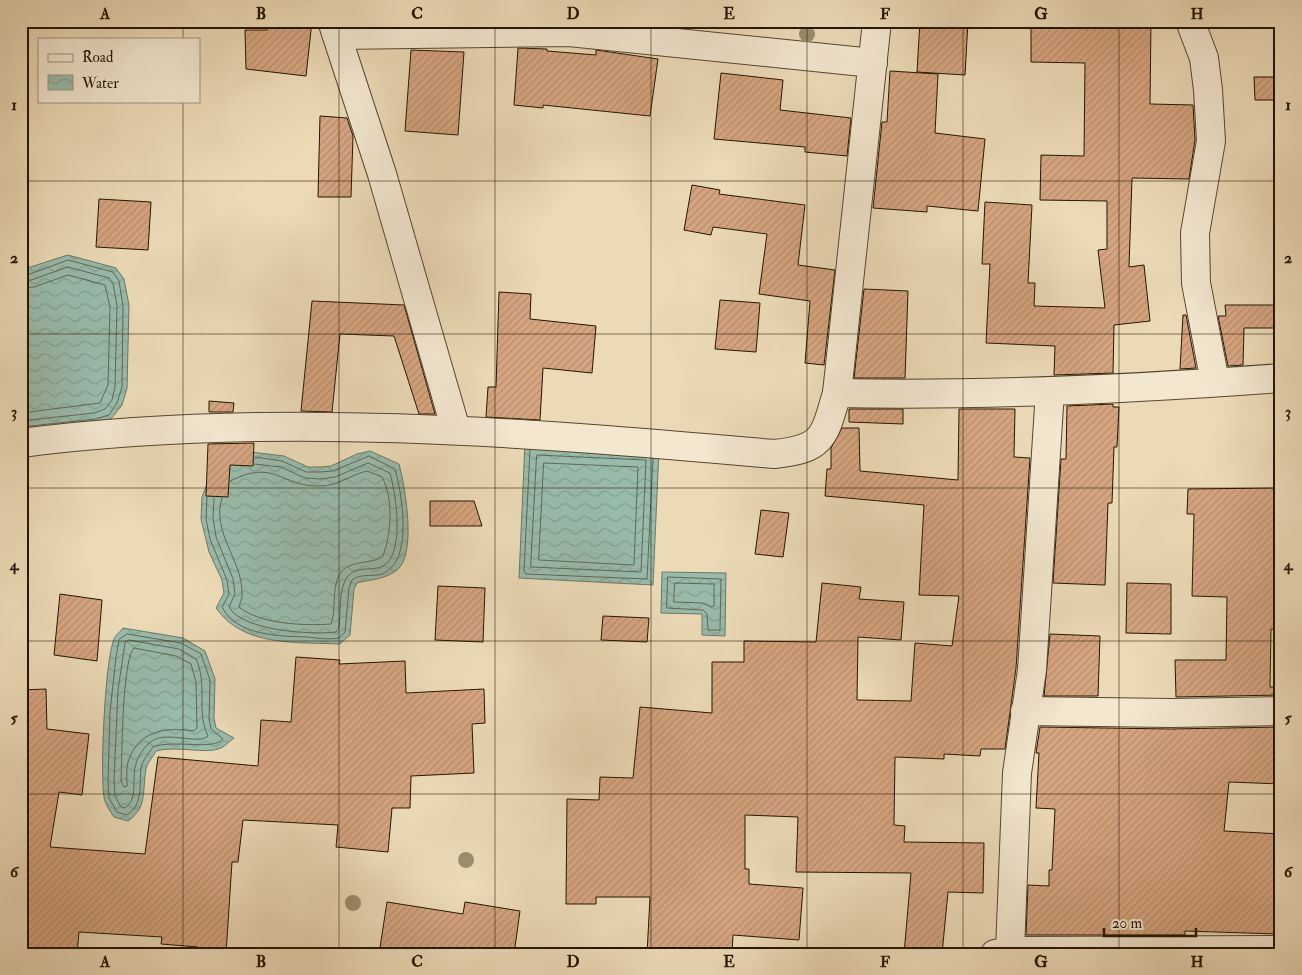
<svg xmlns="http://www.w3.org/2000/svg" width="1302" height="975" font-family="'IM FELL Double Pica',serif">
<defs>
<pattern id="water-waves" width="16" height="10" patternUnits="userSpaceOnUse" patternTransform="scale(1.25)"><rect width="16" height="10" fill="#99bbac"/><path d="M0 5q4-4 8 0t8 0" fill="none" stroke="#84a092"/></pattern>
<pattern id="building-hatch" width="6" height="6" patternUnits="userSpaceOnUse" patternTransform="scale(1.25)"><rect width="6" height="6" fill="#d6a581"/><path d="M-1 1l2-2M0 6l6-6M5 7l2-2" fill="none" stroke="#b88d6e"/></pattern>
</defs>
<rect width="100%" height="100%" fill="#ecdab7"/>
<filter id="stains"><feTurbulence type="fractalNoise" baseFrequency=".004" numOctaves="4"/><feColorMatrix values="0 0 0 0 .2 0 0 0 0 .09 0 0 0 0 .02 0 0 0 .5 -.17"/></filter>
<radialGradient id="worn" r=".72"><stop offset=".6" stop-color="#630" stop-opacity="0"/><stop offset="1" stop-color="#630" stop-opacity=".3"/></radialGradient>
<g fill="url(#water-waves)" stroke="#6a7967">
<path d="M68,255L116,268L124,279L129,305L127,388L122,405L111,419L96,424L21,432V270Z"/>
<path d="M525,442L659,449L653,585L519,578Z"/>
<path d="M370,451L399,464C405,486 417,554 397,570C384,580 371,579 357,583L354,589L350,635L340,644C296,642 243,647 216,608L224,593L222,580L209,552L201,519L202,497L210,476L251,452L284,456L308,467H320L331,466L357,454Z"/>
<path d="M662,572L726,573L725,636L702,635V614L661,613Z"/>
<path d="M123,628L183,638L205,651L215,679L214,718L216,728L234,738C230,741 225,746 221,748C206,755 177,745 156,751C153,757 147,763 146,769C142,790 148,807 128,821L114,817C110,811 105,804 104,797C100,774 105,654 115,637C117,634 121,631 123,628Z"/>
</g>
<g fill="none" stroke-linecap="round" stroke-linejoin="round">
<g stroke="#5e6856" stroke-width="1">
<path d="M21,274H30L68,260L113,272L119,281L123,306L122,387L117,403L109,415L95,419L21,427"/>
<path d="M21,281L31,280L68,267L109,278L113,283L117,306L115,387L112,400L105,409L94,413L21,421"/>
<path d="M21,288L34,287L68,275L105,285L110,307L108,385L100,403L21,413"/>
<path d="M530,450L524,571L526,574L647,579L653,459"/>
<path d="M537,455L646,460L641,572L531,567Z"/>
<path d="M544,463L638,467L634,565L539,560Z"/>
<path d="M207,497L206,519L210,539L227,580L229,594L222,607C237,636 279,636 307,637C317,638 329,640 339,638L345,632L349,588L352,580C361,573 373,577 382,574C414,562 402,494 395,469L369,456L333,471L320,472H306L282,461L255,457"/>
<path d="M214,498L213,518L216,537L233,579L235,594L229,607C242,631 312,635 336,632L339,628C341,613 338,588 348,576C356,566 371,571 381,567C406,557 396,494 390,473L368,463L335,477L320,479L305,478L281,467L254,464"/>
<path d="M222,498C211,532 242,560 242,592C243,598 240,602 239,607C259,624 305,626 331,624C338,607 328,576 349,566C360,561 374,563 383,556C391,534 394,499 382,477L367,471C350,475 338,486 320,486C280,487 276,458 230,481"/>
<path d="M668,577L721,579L720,630H708L707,614L703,610L667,608Z"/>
<path d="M675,583L714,584V606L711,607L703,603L674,602Z"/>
<path d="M127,634L181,643L201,654L210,680L209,718L211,729L223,739C213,751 173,739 153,747C149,753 142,761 141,768C139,784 144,806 126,815L117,812L109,798L108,781L110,712L116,657L119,640Z"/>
<path d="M129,640L179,649L196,659C208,685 196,712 208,736C198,746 163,728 148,744C143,749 137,758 136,764C131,779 139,798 125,808L121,807L115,796L114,781L118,690L125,643Z"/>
<path d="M134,648L176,656L191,664L196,682L197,728L194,731C166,727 138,730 128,762C126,770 127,778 127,786L124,787L121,781C122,760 122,658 134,648Z"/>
</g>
</g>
<g fill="url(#building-hatch)" stroke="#241500">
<path d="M268,21H312L306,76L246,69L245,30H267Z"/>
<path d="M920,21H968L965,75L917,72Z"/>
<path d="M1031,21H1151L1150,104L1193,105L1195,140L1189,179L1132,178L1129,267L1144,265L1150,321L1114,325L1113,373L1054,375L1055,346L986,343L990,264H982L985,202L1032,205L1028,283H1035L1034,306L1105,308L1098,250L1107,249V201L1040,200L1041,155L1084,156L1085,63L1031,62Z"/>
<path d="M518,48L547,49V51L596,55V50L658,59L650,116L543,105V108L514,105Z"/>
<path d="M411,50L464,52L458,135L405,131Z"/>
<path d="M890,71L938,74L935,133L985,139L978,211L927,206V212L873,208L882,122H887Z"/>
<path d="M721,73L783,80L780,110L851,118L847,156L805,152V147L714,139Z"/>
<path d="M1254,77H1281V100H1255Z"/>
<path d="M320,116L347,118L353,136L351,197H318Z"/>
<path d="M692,185L720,190L719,194L805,205L798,265L835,270L824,365L805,363L810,301L759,294L767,234L713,227L711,235L684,230Z"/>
<path d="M99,199L151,202L148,250L96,247Z"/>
<path d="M864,289L908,291L905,378H854Z"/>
<path d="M499,292L531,294L530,319L596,326L592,373L543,368L540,420L486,417L488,387H496Z"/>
<path d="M720,300L760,303L756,352L715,349Z"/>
<path d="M312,301L404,305L435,414H419L394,336L340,334L332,412L301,411Z"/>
<path d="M1225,305H1281V328H1244L1243,365L1228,366L1218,316H1226Z"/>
<path d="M1183,315H1186L1196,368L1180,369Z"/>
<path d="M209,401L234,403L233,412H209Z"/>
<path d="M1113,404V407H1119L1117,447H1114L1112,503H1108L1105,585L1053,583L1061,459H1066L1067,406Z"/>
<path d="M849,409H903V424L849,422Z"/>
<path d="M959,409H1015L1014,457L1030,458L1016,668L1005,749H981L980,756L944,754V759L895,757L894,825L905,826L904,842L984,843L983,893L948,892L942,954H904L911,873L796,872L798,817L745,815V869H749V884L803,888L799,940L733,935L732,954H647L650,897H596V904H566L567,799L599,800L600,777L633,778L640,707L712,713V662H744V641L816,642L822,583L861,587L859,599L904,602L901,640L858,637L857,700L911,701L915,643L952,646L959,596L919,595L924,505L825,496L827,469H831V448L842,428H859L860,471L958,480Z"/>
<path d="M254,443L253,466L230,465L228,497L206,496L208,444Z"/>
<path d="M1276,488L1277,546H1281V612L1277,611L1276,629H1271L1270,687H1281V695L1176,697L1175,660H1226L1227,597L1192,596L1194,514H1187L1188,489Z"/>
<path d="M430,501H474L482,526H430Z"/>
<path d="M761,510L789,513L783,557L755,554Z"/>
<path d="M1127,583L1171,584V634L1126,633Z"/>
<path d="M438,586L485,588L483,642L435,640Z"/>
<path d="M60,594L102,600L97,661L54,655Z"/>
<path d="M603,616L649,618L647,642L601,640Z"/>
<path d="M1050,634L1100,636L1098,696H1044Z"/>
<path d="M296,657L340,660L339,664L405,661L406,693L484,689L485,723L472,724L474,773L411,776L410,808H392L388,852L336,847L338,825L243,820L238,862H232L226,954H198V947L161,944L162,937L79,932L77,954H21V690L46,689L47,729L89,734L82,795L59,792L50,847L145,854L158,757L258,766L261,720L291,722Z"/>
<path d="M1040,727L1171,729L1281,727V784L1229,782L1224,831L1281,834L1278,934L1185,931V935H1026L1028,885L1049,886V870H1052L1055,809L1036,808L1039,753H1036Z"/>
<path d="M387,902L463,914L465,902L520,911L514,954H379Z"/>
</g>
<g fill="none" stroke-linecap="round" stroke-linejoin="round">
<g stroke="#56462e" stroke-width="30">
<g id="minor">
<path d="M332,21L382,174L456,430"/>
<path d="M1190,21L1204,58L1208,90L1211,141L1195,233L1196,283L1215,382"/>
<path d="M337,35L569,32L873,63"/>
<path d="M837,393C985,396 1133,389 1281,378"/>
<path d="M21,443C271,411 524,432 774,454C823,449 824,438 837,393L877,21"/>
<path d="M1025,711L1171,713L1281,711"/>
<path d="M1010,951L1281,950"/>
<path d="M995,954L1010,951L1017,773L1032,670L1050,391"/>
</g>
</g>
<use href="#minor" stroke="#f3e7d0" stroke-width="28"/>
</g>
<g fill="#9b8e6d">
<circle cx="807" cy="34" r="8"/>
<circle cx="466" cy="860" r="8"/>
<circle cx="353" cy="903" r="8"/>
</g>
<path fill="none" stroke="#241500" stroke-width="1" stroke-opacity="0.55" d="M183,21V39M339,21V954M495,21V954M651,21V954M807,21V954M963,21V954M1119,21V954M183,101V954M21,181H1281M21,334H1281M21,488H1281M21,641H1281M21,794H1281"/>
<rect width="1302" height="975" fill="none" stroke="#ecdab7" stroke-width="55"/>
<rect x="38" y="38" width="162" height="65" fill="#f3e7d0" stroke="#a0937d"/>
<rect x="48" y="54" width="25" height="8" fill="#f3e7d0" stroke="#a0937d"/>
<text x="82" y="62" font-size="15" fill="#241500">Road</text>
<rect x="48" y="75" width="25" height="15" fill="url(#water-waves)" stroke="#a0937d"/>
<text x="82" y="88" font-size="15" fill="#241500">Water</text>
<path d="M1104 928v8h92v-8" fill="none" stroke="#241500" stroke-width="2.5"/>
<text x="1112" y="928" font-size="15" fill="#241500" stroke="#f3e7d0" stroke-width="4" paint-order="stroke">20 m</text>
<rect x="28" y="28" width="1246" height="920" fill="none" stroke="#241500" stroke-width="2"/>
<g font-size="16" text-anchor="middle" font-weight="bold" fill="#241500">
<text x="105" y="19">A</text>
<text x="261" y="19">B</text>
<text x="417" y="19">C</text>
<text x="573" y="19">D</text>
<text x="729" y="19">E</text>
<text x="885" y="19">F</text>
<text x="1041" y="19">G</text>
<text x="1197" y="19">H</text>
<text x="14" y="110">1</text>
<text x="1288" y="110">1</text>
<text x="14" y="263">2</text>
<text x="1288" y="263">2</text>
<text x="14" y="417">3</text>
<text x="1288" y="417">3</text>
<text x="14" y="570">4</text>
<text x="1288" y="570">4</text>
<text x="14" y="723">5</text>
<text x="1288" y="723">5</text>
<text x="14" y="877">6</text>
<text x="1288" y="877">6</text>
<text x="105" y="967">A</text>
<text x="261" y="967">B</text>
<text x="417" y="967">C</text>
<text x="573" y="967">D</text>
<text x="729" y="967">E</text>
<text x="885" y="967">F</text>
<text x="1041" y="967">G</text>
<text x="1197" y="967">H</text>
</g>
<rect width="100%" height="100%" filter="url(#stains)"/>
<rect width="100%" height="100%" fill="url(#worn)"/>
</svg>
